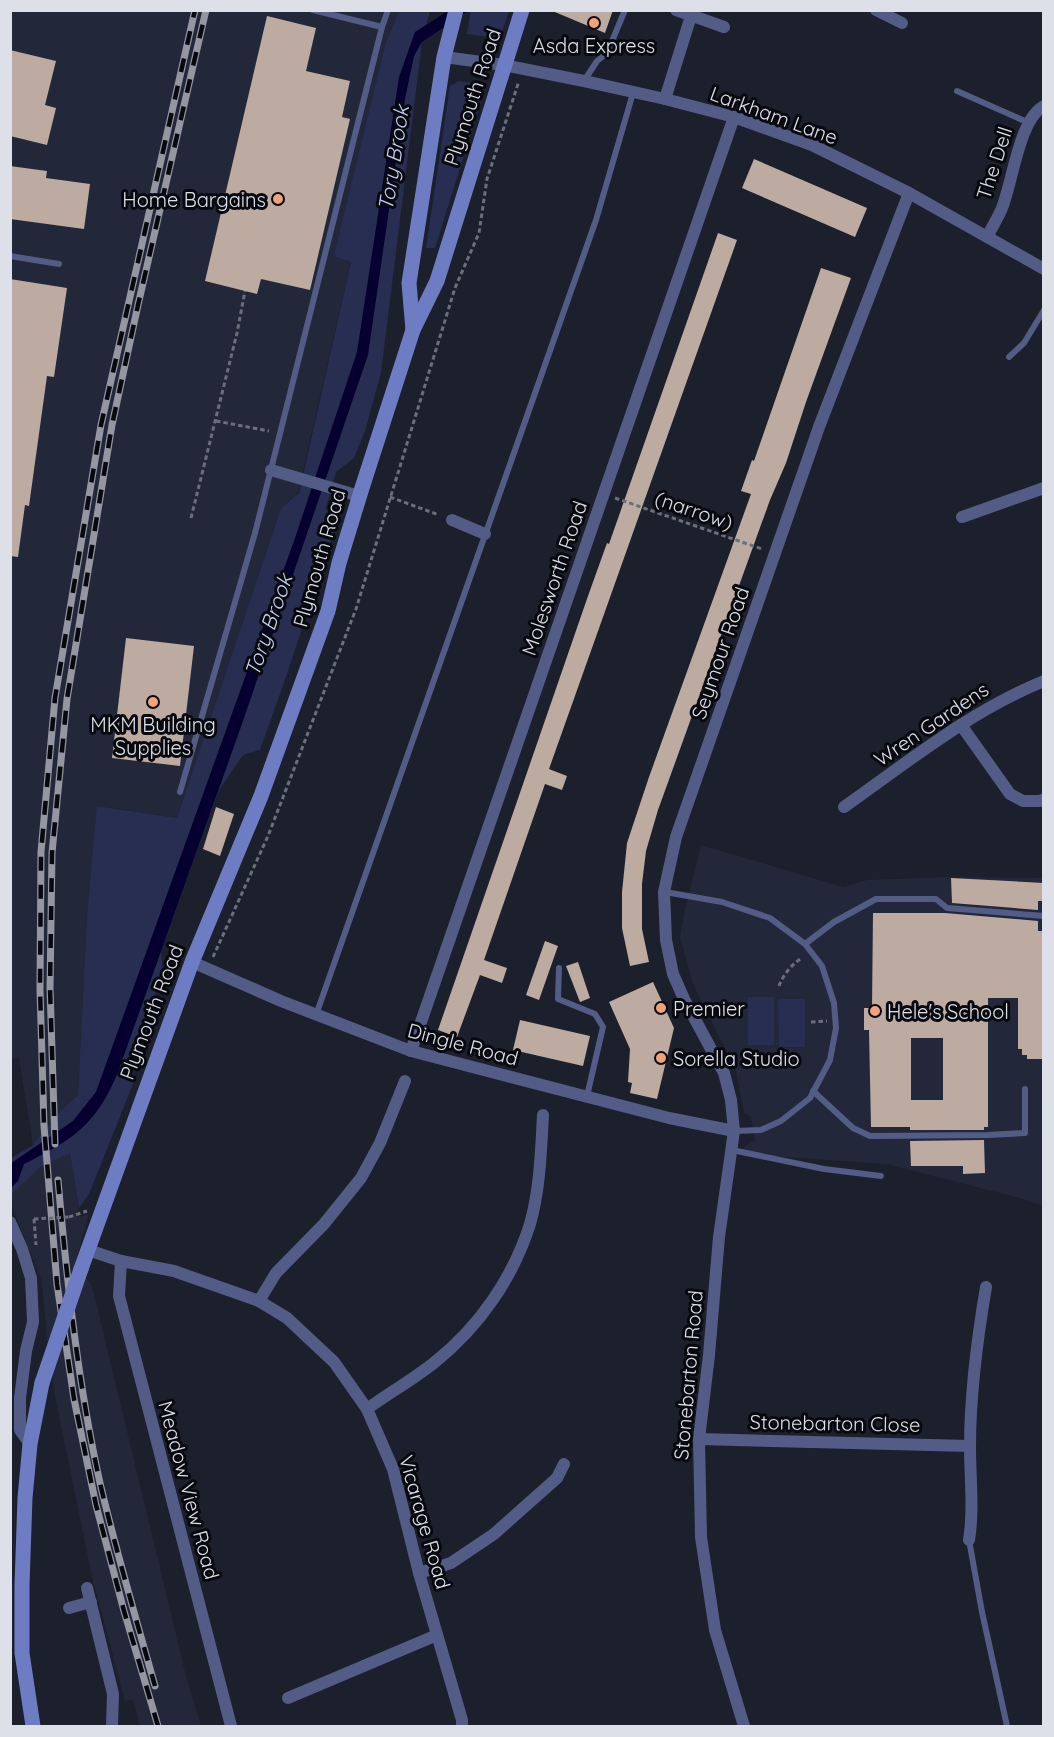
<svg xmlns="http://www.w3.org/2000/svg" width="1054" height="1737" font-family="Quicksand,sans-serif">
<rect width="100%" height="100%" fill="#1c1f2c"/>
<g fill="#23273a">
<path d="M11,11H399L386,42L335,256L351,261L298,493L281,508L177,818L98,806L87,915L78,1095L61,1110L33,1145L19,1058L11,1060Z"/>
<path d="M701,845L843,887L867,880L948,877L1043,878V1206L1016,1197L886,1164L743,1154L744,1147L755,1140L751,1117L744,1113L736,1071L693,984L680,937L685,909Z"/>
<path d="M70,1152L80,1217L89,1213L75,1264L92,1286L186,1676L201,1726H140L133,1699L125,1701L92,1577L55,1396L47,1340L42,1282L11,1204V1195L39,1168Z"/>
</g>
<g fill="#272e52">
<path d="M471,10H509V11L502,32L495,38L467,34Z"/>
<path d="M399,11H430L422,42L381,373L365,431L354,458L336,472L326,508L331,519L334,532L286,677L260,750L243,755L219,790L161,952L163,970L134,1060L133,1084L89,1194L79,1208L70,1153L39,1168L11,1195V1158L33,1145L61,1110L78,1095L87,915L97,806L177,818L281,508L299,493L351,262L334,256L386,42Z"/>
<path d="M459,81L486,85L435,248H426L450,86Z"/>
<rect x="748" y="997" width="26" height="48"/>
<path d="M778,999H805V1047H779Z"/>
</g>
<path fill="#050030" d="M448,11H468L422,42L414,56L405,99L368,355L243,721L118,1072C96,1125 74,1139 24,1164L18,1181L11,1188L10,1164L73,1121L96,1092L294,541L357,352L399,77L415,32Z"/>
<g fill="#bdaba1" fill-rule="evenodd">
<path d="M550,10H613L605,33Z"/>
<path d="M267,16L316,28L306,71L350,81L342,117L350,119L310,290L261,279L257,294L205,281Z"/>
<path d="M10,50L56,61L45,105L56,108L47,145L10,136Z"/>
<path d="M754,159L867,208L855,237L742,188Z"/>
<path d="M10,166L47,171L46,178L90,184L84,229L10,219Z"/>
<path d="M718,233L737,240L549,769L567,776L562,790L545,784L484,960L507,968L502,983L480,975L457,1037L438,1030L588,596L607,543L609,544Z"/>
<path d="M821,268L851,278L806,402L786,463L770,500L658,810L646,851L642,884V929L649,962L630,966L622,928V892L627,843L649,777L751,494L741,491L752,460L754,461Z"/>
<path d="M10,279L67,288L54,377L47,376L29,506L25,505L18,557L10,556Z"/>
<path d="M126,638L194,646L180,766L112,758Z"/>
<path d="M216,807L234,814L220,856L203,849Z"/>
<path d="M951,878L1044,883V901H1038V910L952,903Z"/>
<path d="M873,913H945L1038,921V931H1044V1059H1027V1055H1022V1049H1018V998H988V1127H984V1130H910V1127H871L869,1030H864V1008H872ZM911,1038H943V1100H911Z"/>
<path d="M545,941L558,946L539,1000L526,995Z"/>
<path d="M578,962L590,998L580,1002L566,966Z"/>
<path d="M653,982L674,1028L657,1099L630,1093L632,1083L628,1082L630,1049L609,1002Z"/>
<path d="M520,1020L590,1036L583,1066L513,1050Z"/>
<path d="M984,1140L985,1173L963,1174V1166H911L910,1141Z"/>
</g>
<g fill="none" stroke-linecap="round" stroke-linejoin="round">
<g stroke="#6c6f7a" stroke-width="3" stroke-dasharray="4.5 3" stroke-linecap="butt">
<path d="M216,421L269,431"/>
<path d="M390,497L439,515"/>
<path d="M615,498L762,549"/>
<path d="M191,518L237,333L245,291"/>
<path d="M213,957L268,836L356,609L455,288L479,233L487,179L519,81"/>
<path d="M779,986C783,975 792,964 802,958"/>
<path d="M811,1022L827,1021"/>
<path d="M69,1217L87,1211"/>
<path d="M34,1219L36,1245"/>
</g>
<g stroke="#525c87" stroke-width="6">
<path d="M313,10L382,27"/>
<path d="M584,81L597,61L607,53L625,10"/>
<path d="M957,91L1027,122"/>
<path d="M10,256L59,264"/>
<path d="M1009,357L1024,343L1044,310"/>
<path d="M180,792L255,533L382,27L388,10"/>
<path d="M665,892L722,902L770,918L805,944L822,966L834,1003L836,1028L830,1060L810,1098L781,1121L761,1130L734,1131"/>
<path d="M805,944L834,922L876,899H936L947,908L1044,916"/>
<path d="M559,968L558,999L595,1014L603,1027L587,1096"/>
<path d="M316,1015L596,220L633,93"/>
<path d="M813,1091L853,1128L870,1136L988,1135L1025,1133V1089"/>
<path d="M732,1150L824,1169L881,1176"/>
<path d="M969,1540L982,1612L1007,1726"/>
</g>
<g stroke="#525c87" stroke-width="12">
<path d="M676,10L724,27"/>
<path d="M876,10L902,23"/>
<path d="M444,57L504,65L584,81L665,99L734,117L812,145L909,193L1044,269"/>
<path d="M665,99L691,16"/>
<path d="M987,237C992,227 998,218 1002,208C1013,181 1019,119 1044,106"/>
<path d="M271,470L359,496"/>
<path d="M962,517L1044,488"/>
<path d="M452,520L485,534"/>
<path d="M961,725L1010,794L1023,801H1040L1044,799"/>
<path d="M844,807C908,762 970,711 1044,681"/>
<path d="M192,962L281,1001L411,1051L669,1118L734,1131"/>
<path d="M411,1051L734,117"/>
<path d="M10,1222L22,1249L31,1278L33,1322L26,1351L20,1398V1430L30,1444"/>
<path d="M88,1250L121,1261L174,1271L259,1301L287,1318L334,1362L367,1409L393,1469L419,1573L462,1720V1726"/>
<path d="M121,1261L119,1296L231,1726"/>
<path d="M259,1301L276,1273L324,1224L361,1178L380,1143L405,1081"/>
<path d="M367,1409C389,1393 414,1379 435,1362C479,1327 513,1278 530,1224C540,1189 541,1151 543,1115"/>
<path d="M699,1439L970,1446"/>
<path d="M969,1540C974,1509 970,1478 970,1447C970,1393 977,1340 986,1287"/>
<path d="M419,1573L451,1563L494,1534L557,1478L564,1464"/>
<path d="M87,1588L113,1694L112,1726"/>
<path d="M69,1608L91,1602"/>
<path d="M288,1698L437,1635"/>
<path d="M744,1726L715,1630L701,1537L699,1439L709,1355L719,1237L734,1131L731,1100L724,1073L684,999L673,974L666,940L664,892L676,837L819,427L909,193"/>
</g>
<g stroke="#6e7dc3" stroke-width="15">
<path d="M413,330L409,283L444,57L456,10"/>
<path d="M81,1269L192,962L261,796L328,611L339,563L362,488L413,330L437,281L522,10"/>
<path d="M33,1726L22,1653V1585L25,1498L30,1444L42,1383"/>
</g>
<g stroke="#9497a1" stroke-width="7">
<g id="rail">
<path d="M55,1144L50,988L52,853L67,699L112,425L138,305L206,10"/>
<path d="M58,1180C67,1282 78,1384 100,1483C116,1551 136,1619 155,1686"/>
<path d="M158,1726L124,1611L96,1505L74,1399L57,1284L44,1126L40,989L41,852L55,698L101,425L195,10"/>
</g>
</g>
<use href="#rail" stroke="#08090f" stroke-width="4.5" stroke-dasharray="14" stroke-linecap="butt"/>
<path stroke="#6c6f7a" stroke-width="3" stroke-dasharray="4.5 3" stroke-linecap="butt" d="M34,1219L69,1217"/>
<path stroke="#6e7dc3" stroke-width="15" d="M42,1383L81,1269"/>
</g>
<g fill="#efa377" stroke="#08090f" stroke-width="2">
<circle cx="594" cy="23" r="6"/>
<circle cx="278" cy="199" r="6"/>
<circle cx="153" cy="702" r="6"/>
<circle cx="661" cy="1008" r="6"/>
<circle cx="875" cy="1011" r="6"/>
<circle cx="661" cy="1058" r="6"/>
</g>
<g text-anchor="middle" dominant-baseline="central" stroke-width="6" stroke-linejoin="round" paint-order="stroke">
<g font-size="20" fill="#dee0e9" stroke="#08090f" text-anchor="start">
<text x="594" y="45" text-anchor="middle">Asda Express</text>
<text x="266" y="199" text-anchor="end">Home Bargains</text>
<text x="153" y="724" text-anchor="middle">MKM Building<tspan x="153" dy="23">Supplies</tspan></text>
<text x="673" y="1008">Premier</text>
<text x="887" y="1011">Hele's School</text>
<text x="673" y="1058">Sorella Studio</text>
</g>
<g font-size="20" fill="#dee0e9" stroke="#08090f">
<text transform="translate(472 97) rotate(-72)">Plymouth Road</text>
<text transform="translate(774 115) rotate(20)">Larkham Lane</text>
<text transform="translate(994 163) rotate(-72)">The Dell</text>
<text transform="translate(694 510) rotate(19)">(narrow)</text>
<text transform="translate(319 558) rotate(-74)">Plymouth Road</text>
<text transform="translate(554 578) rotate(-71)">Molesworth Road</text>
<text transform="translate(720 653) rotate(-71)">Seymour Road</text>
<text transform="translate(931 724) rotate(-34)">Wren Gardens</text>
<text transform="translate(151 1012) rotate(-69)">Plymouth Road</text>
<text transform="translate(463 1044) rotate(15)">Dingle Road</text>
<text transform="translate(688 1375) rotate(-85)">Stonebarton Road</text>
<text transform="translate(835 1423) rotate(1)">Stonebarton Close</text>
<text transform="translate(189 1490) rotate(75)">Meadow View Road</text>
<text transform="translate(425 1522) rotate(74)">Vicarage Road</text>
</g>
<g font-size="21" font-style="italic" fill="#c5cff3" stroke="#08090f">
<text transform="translate(393 158) rotate(-81)">Tory Brook</text>
<text transform="translate(268 625) rotate(-71)">Tory Brook</text>
</g>
</g>
<rect width="1054" height="1737" fill="none" stroke="#dee0e9" stroke-width="24"/>
</svg>
